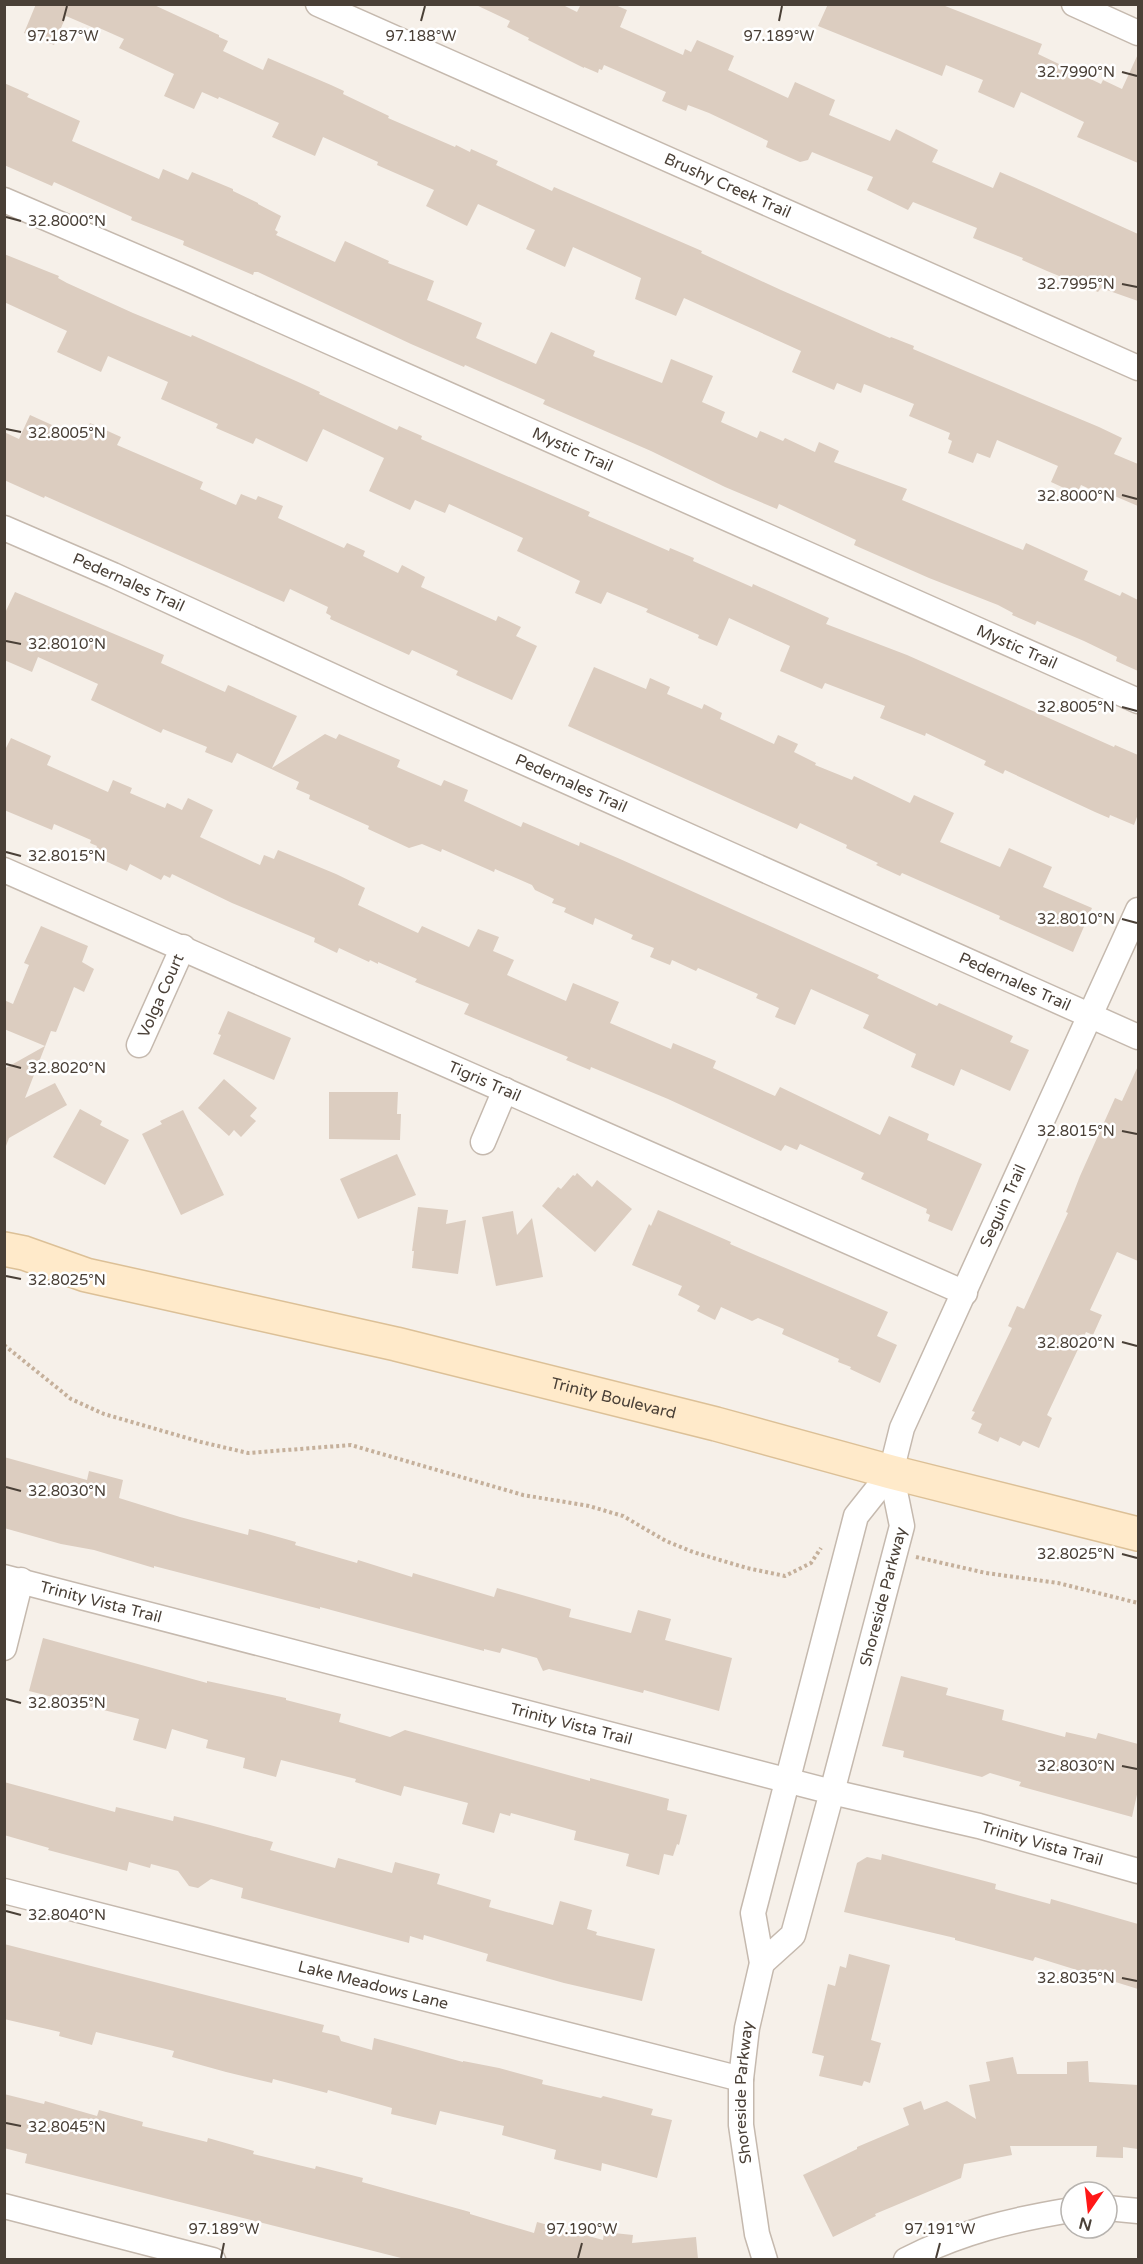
<svg xmlns="http://www.w3.org/2000/svg" width="1143" height="2264" font-family="'Varela Round',sans-serif">
<rect width="100%" height="100%" fill="#f6f0e9"/>
<g fill="#dccdc0">
<path d="M36,4H152L219,35V37L228,41L223,51L263,70L268,58L331,85L344,91L343,94L389,116L388,118L455,147L456,145L470,152L471,149L498,161L496,165L552,191L554,187L702,251L701,253L781,290L890,338L891,337L914,346L913,349L1099,427L1122,438L1114,454L1138,464V506L1098,489L1096,492L1081,485L1077,494L1051,482L1058,466L997,440L990,458L977,453L973,463L948,453L952,441L948,439L950,433L909,416L914,404L864,384L861,393L837,383L834,390L792,372L801,351L744,325L684,298L676,316L635,299L641,278L573,247L565,267L526,249L535,230L478,204L467,226L426,206L434,190L377,165L378,162L323,137L315,156L272,137L279,123L219,97L218,99L202,92L194,109L164,96L174,74L119,48L124,39L97,27L94,28L66,16L54,45L24,33Z"/>
<path d="M474,4H561L577,12L581,4H613L627,10L620,27L683,55L685,49L691,52L697,40L734,56L728,70L788,98L795,82L835,100L829,115L890,141L896,129L938,150L932,162L993,188L1000,172L1039,189L1138,234V301L1101,288L1098,292L1047,271L1022,260L1023,258L973,238L977,228L913,202L908,210L867,190L873,177L812,152L808,160L800,162L766,147L768,141L709,113L688,105L686,111L662,101L666,92L604,65L602,70L599,69L598,73L584,67V68L528,40L529,38L507,27L510,21Z"/>
<path d="M828,4H940L1042,44L1038,54L1101,84L1103,80L1122,89L1138,54V163L1077,137L1084,122L1021,92L1014,108L978,92L983,80L946,65L942,76L818,26Z"/>
<path d="M4,83L29,94L27,97L80,121L72,141L159,179L163,169L188,180L192,172L233,189V191L258,203V204L281,216L275,230L278,232L276,235L335,262L345,241L389,261L388,263L434,281L427,300L482,323L476,338L536,364L551,332L595,351L593,356L662,383L671,359L713,376L702,402L725,412L721,422L757,438L760,431L783,441L785,438L815,452L819,442L839,451L834,462L907,489L902,500L1023,550L1026,543L1088,571L1084,580L1120,596L1122,592L1138,600V671L1116,661L1117,657L1084,641L1037,621L1035,625L1012,615L1013,613L998,605L929,578L854,545L856,540L779,504L777,509L725,487L651,451L543,404L545,400L465,365L464,367L411,344L258,272H254L253,275L183,245L184,241L131,220L132,217L54,182L52,186L4,165Z"/>
<path d="M4,254L59,276L58,278L67,283L133,313L191,337L192,335L296,381L320,392L319,394L397,430L399,426L422,436L421,439L590,512L588,516L669,551L670,548L694,558L693,561L752,587L753,584L829,618L826,624L907,655L1114,747L1115,745L1138,755V814L1134,825L1110,815L1109,818L1095,812L1005,770L1003,774L984,765L986,761L926,733L925,736L880,718L885,706L825,683L822,689L780,671L790,646L729,618L717,646L698,638L699,635L646,612L648,609L607,592L601,604L575,593L580,581L517,551L523,538L449,504L445,513L415,500L410,510L369,491L384,458L323,429L307,462L256,438L253,444L216,428L218,424L161,399L168,382L108,356L101,372L57,352L67,331L4,302Z"/>
<path d="M30,415L83,439L90,423L121,437L117,445L203,482L200,489L236,505L241,494L256,500L258,496L283,506L278,518L344,548L347,543L365,551L363,556L398,573L402,565L425,577L421,587L496,621L498,616L521,627L516,636L537,646L512,700L456,675L458,671L412,650L409,655L330,619L331,616L326,613L328,607L290,589L284,602L45,496L44,498L4,480V432L19,439Z"/>
<path d="M15,592L164,655L161,663L225,692L228,685L297,716L272,768L325,734L336,739L339,734L400,760L397,767L441,786L444,780L468,790L464,801L521,827L523,822L579,846L580,842L620,859L879,975L877,978L937,1006L939,1003L1013,1036L1010,1042L1029,1050L1010,1091L961,1069L954,1086L911,1067L916,1054L863,1028L869,1015L811,989L795,1025L775,1017L779,1008L756,998L758,994L698,968L696,971L672,960L670,965L650,957L654,948L631,939L633,935L595,918L593,925L564,912L566,908L552,903L554,899L535,890L532,885L495,869L494,872L442,849L441,852L422,844L409,848L368,829L369,826L309,799L310,795L296,789L299,782L237,753L232,763L205,752L207,747L163,729L161,733L91,700L98,684L38,657L32,672L4,660V615Z"/>
<path d="M594,667L646,689L650,678L670,687L667,694L702,709L704,704L722,713L720,719L774,744L778,735L798,744L794,752L816,763L815,765L852,780L854,776L910,803L914,795L954,813L940,842L1000,867L1009,848L1052,867L1043,887L1092,908L1073,952L999,919L1000,916L902,873L900,876L876,865L878,863L846,848L847,845L800,823L797,829L568,726Z"/>
<path d="M11,738L51,756L47,765L108,792L113,780L132,788L130,793L165,808L167,803L182,810L188,798L213,810L200,837L260,865L264,855L274,859L278,850L336,874L365,888L358,905L418,933L422,926L469,947L478,929L499,937L493,951L514,960L507,975L566,1001L573,983L619,1002L610,1023L671,1049L673,1043L716,1061L713,1068L775,1096L780,1087L880,1135L889,1116L929,1134L927,1140L982,1164L952,1231L928,1221L930,1215L926,1213L927,1209L861,1179L864,1173L800,1144L797,1150L785,1145L781,1151L668,1099L591,1067L590,1070L566,1060L568,1057L464,1014L469,1004L415,982L417,979L378,962V964L370,960L369,962L339,948L337,953L314,942L315,938L232,903L172,874L170,878L164,875L161,880L130,864L127,871L101,859L103,856L94,852L97,846L90,843L91,840L54,824L52,830L4,810V752Z"/>
<path d="M41,926L88,946L82,962L94,969L84,992L74,987L56,1032L51,1031L25,1098L55,1083L67,1105L9,1138L6,1146L4,1069L45,1046L4,1029V1000L13,1004L29,965L24,963Z"/>
<path d="M228,1011L291,1038L274,1080L213,1054L221,1035L218,1034Z"/>
<path d="M1138,1066V1261L1117,1252L1090,1310L1102,1315L1093,1335L1086,1332L1080,1345L1047,1415L1052,1418L1039,1448L1023,1441L1020,1446L1000,1437L998,1442L978,1433L982,1424L971,1419L975,1412L972,1411L1012,1328L1008,1326L1017,1306L1024,1309L1068,1213L1066,1212L1080,1176L1115,1098L1122,1101Z"/>
<path d="M224,1079L257,1108L250,1116L256,1121L241,1137L234,1130L229,1136L198,1108Z"/>
<path d="M329,1092H398L397,1114H401L400,1140L329,1139Z"/>
<path d="M80,1109L102,1121L100,1125L129,1140L105,1185L53,1157Z"/>
<path d="M183,1110L224,1195L181,1215L142,1134L162,1124L160,1121Z"/>
<path d="M397,1154L416,1195L358,1219L340,1179Z"/>
<path d="M577,1173L592,1187L597,1180L632,1209L595,1252L542,1206L558,1187L561,1189L573,1175L575,1176Z"/>
<path d="M418,1207L448,1210L446,1224L466,1220L458,1274L412,1268L414,1251H412Z"/>
<path d="M658,1210L731,1242L730,1244L888,1312L877,1336L897,1345L880,1383L850,1369L851,1367L838,1362L839,1359L782,1334L784,1329L758,1318L752,1321L721,1307L715,1320L697,1311L700,1306L678,1295L682,1286L632,1265L649,1224L651,1226Z"/>
<path d="M513,1211L517,1235L532,1218L543,1277L496,1286L482,1217Z"/>
<path d="M4,1457L87,1480L89,1471L123,1480L119,1498L180,1517L248,1535L249,1529L257,1531L296,1542L295,1545L357,1563L358,1560L412,1577L413,1573L494,1597L497,1588L571,1609L569,1617L631,1633L638,1610L671,1619L665,1640L732,1658L719,1711L644,1690L643,1693L549,1669L543,1671L537,1658L502,1648L500,1653L484,1649V1651L320,1607V1609L154,1566V1568L94,1550L61,1544L4,1528Z"/>
<path d="M43,1638L207,1683V1681L286,1698V1700L341,1714L339,1722L390,1737L405,1730L590,1781V1778L669,1799L667,1810L687,1815L679,1845L677,1844L673,1856L664,1854L659,1875L626,1866L629,1854L574,1840L576,1831L511,1813L510,1816L500,1813L494,1833L462,1824L468,1803L404,1786L401,1796L355,1782L356,1779L281,1760L276,1777L243,1768L245,1758L206,1748L208,1740L172,1729L166,1749L133,1740L139,1719L29,1691Z"/>
<path d="M901,1676L948,1688L946,1695L1004,1710L1002,1720L1065,1737L1066,1732L1096,1739L1098,1733L1138,1744V1790L1132,1817L1019,1786L1021,1782L990,1773L982,1777L903,1757L904,1751L882,1746Z"/>
<path d="M4,1782L115,1812L116,1807L173,1821L174,1816L210,1825L273,1842L270,1850L335,1868L338,1858L392,1873L395,1862L440,1874L437,1884L491,1900L489,1907L553,1925L560,1901L592,1910L587,1929L597,1932L596,1935L655,1949L642,2001L564,1983L486,1961L488,1954L424,1935L423,1940L410,1936L409,1943L241,1898L243,1888L211,1879L198,1888L189,1886L178,1871L151,1864L150,1868L129,1862L127,1871L48,1850L49,1848L4,1835Z"/>
<path d="M882,1854L996,1884L995,1889L1050,1904L1051,1899L1138,1924V1989L1035,1957L1033,1961L955,1940V1938L844,1912L857,1863L867,1857L881,1860Z"/>
<path d="M4,1944L324,2025L322,2032L339,2036L341,2041L372,2050L374,2038L463,2062V2061L499,2068L543,2080L542,2084L601,2098L603,2096L653,2109L651,2115L672,2120L657,2178L602,2163L601,2171L554,2159L556,2150L502,2135L504,2126L440,2111L436,2125L391,2114L392,2108L328,2090L327,2093L273,2079L272,2083L226,2072L172,2057L174,2051L96,2032L92,2045L59,2036L60,2032L4,2019Z"/>
<path d="M849,1954L890,1965L871,2040L881,2043L870,2083L864,2081L862,2086L819,2076L824,2056L812,2053L828,1984L835,1986L840,1966L846,1968Z"/>
<path d="M1013,2057L1017,2074H1067V2062L1088,2061L1089,2082L1138,2085V2149L1123,2147V2158L1096,2157L1097,2146H1010L1012,2155L964,2164L961,2178L875,2214L876,2216L833,2237L803,2175L857,2149V2147L909,2125L903,2108L921,2101L924,2110L947,2101L976,2119L969,2085L990,2081L986,2062Z"/>
<path d="M4,2094L44,2104L45,2101L97,2116L99,2110L143,2122L142,2126L207,2142L208,2138L254,2151L253,2154L315,2169L316,2166L363,2178L362,2182L470,2212V2214L534,2233L537,2222L603,2240L604,2232L633,2235L632,2243L696,2237L698,2259H405L25,2163L27,2154L4,2148Z"/>
</g>
<g fill="none" stroke-linecap="round" stroke-linejoin="round">
<g stroke="#c5b9ae" stroke-width="27">
<g id="street">
<path id="s1" d="M318,4L1138,368"/>
<path d="M1074,4L1138,33"/>
<path id="s2" d="M4,200L188,279L1138,701"/>
<path id="s3" d="M4,528L113,575L378,697L1138,1037"/>
<path id="s4" d="M4,870L965,1293"/>
<path id="s5" d="M139,1045L183,947"/>
<path d="M483,1142L505,1090"/>
<path id="s6" d="M4,1577L832,1792L979,1826L1138,1871"/>
<path d="M4,1648L21,1580"/>
<path id="s7" d="M4,1891L741,2079"/>
<path id="s8" d="M762,1963L793,1935L832,1792L902,1526L891,1472"/>
<path d="M4,2206L213,2260"/>
<path d="M1107,2208L1138,2211"/>
<path id="s9" d="M765,2260L757,2234L741,2125V2079L747,2028L762,1963L753,1913L856,1516L891,1472L902,1428L1138,910"/>
<path d="M906,2260C960,2232 1011,2220 1071,2210"/>
</g>
</g>
<g stroke="#dcc097" stroke-width="36">
<g id="secondary">
<path id="s10" d="M4,1249L24,1253L86,1275L396,1344L716,1424L891,1472L1138,1534"/>
</g>
</g>
<g stroke="#c5b09b" stroke-width="4" stroke-dasharray="3 3" stroke-linecap="butt">
<path d="M4,1345L71,1399L104,1414L201,1442L248,1453L351,1445L523,1495L589,1506L623,1516L666,1541L693,1552L747,1568L785,1576L811,1563L821,1548"/>
<path d="M916,1557L986,1573L1058,1583L1138,1603"/>
<path d="M1083,2231L1099,2232"/>
</g>
<use href="#street" stroke="#fff" stroke-width="24"/>
<use href="#secondary" stroke="#ffeaca" stroke-width="33"/>
</g>
<path fill="none" stroke="#4a4037" stroke-width="2" d="M63,21L67,6M421,21L425,6M779,21L782,6M1122,72L1137,76M6,217L21,221M1122,284L1137,287M6,429L21,432M1122,495L1137,499M6,641L21,644M1122,707L1137,711M6,852L21,856M1122,919L1137,923M6,1064L21,1068M1122,1131L1137,1134M6,1276L21,1279M1122,1342L1137,1346M6,1487L21,1491M1122,1554L1137,1558M6,1699L21,1703M1122,1766L1137,1769M6,1911L21,1915M1122,1978L1137,1981M6,2123L21,2126M221,2258L224,2243M578,2258L582,2243M936,2258L940,2243"/>
<g text-anchor="middle" dominant-baseline="central" stroke-width="5" stroke-linejoin="round" paint-order="stroke">
<g font-size="16" fill="#4a4037" stroke="#fff">
<text stroke="none"><textPath href="#s1" startOffset="448">Brushy Creek Trail</textPath></text>
<text stroke="none"><textPath href="#s2" startOffset="621">Mystic Trail</textPath></text>
<text stroke="none"><textPath href="#s3" startOffset="136">Pedernales Trail</textPath></text>
<text stroke="none"><textPath href="#s2" startOffset="1107">Mystic Trail</textPath></text>
<text stroke="none"><textPath href="#s3" startOffset="622">Pedernales Trail</textPath></text>
<text stroke="none"><textPath href="#s3" startOffset="1108">Pedernales Trail</textPath></text>
<text stroke="none"><textPath href="#s5" startOffset="54">Volga Court</textPath></text>
<text stroke="none"><textPath href="#s4" startOffset="525">Tigris Trail</textPath></text>
<text stroke="none"><textPath href="#s9" startOffset="1108">Seguin Trail</textPath></text>
<text stroke="none"><textPath href="#s10" startOffset="628">Trinity Boulevard</textPath></text>
<text stroke="none"><textPath href="#s8" startOffset="392">Shoreside Parkway</textPath></text>
<text stroke="none"><textPath href="#s6" startOffset="100">Trinity Vista Trail</textPath></text>
<text stroke="none"><textPath href="#s6" startOffset="586">Trinity Vista Trail</textPath></text>
<text stroke="none"><textPath href="#s6" startOffset="1072">Trinity Vista Trail</textPath></text>
<text stroke="none"><textPath href="#s7" startOffset="381">Lake Meadows Lane</textPath></text>
<text stroke="none"><textPath href="#s9" startOffset="170">Shoreside Parkway</textPath></text>
</g>
</g>
<g font-size="15" text-anchor="middle" fill="#4a4037" stroke="#fff" stroke-width="5" stroke-linejoin="round" paint-order="stroke">
<text x="63" y="41">97.187°W</text>
<text x="421" y="41">97.188°W</text>
<text x="779" y="41">97.189°W</text>
<text x="1076" y="77">32.7990°N</text>
<text x="67" y="226">32.8000°N</text>
<text x="1076" y="289">32.7995°N</text>
<text x="67" y="438">32.8005°N</text>
<text x="1076" y="501">32.8000°N</text>
<text x="67" y="649">32.8010°N</text>
<text x="1076" y="712">32.8005°N</text>
<text x="67" y="861">32.8015°N</text>
<text x="1076" y="924">32.8010°N</text>
<text x="67" y="1073">32.8020°N</text>
<text x="1076" y="1136">32.8015°N</text>
<text x="67" y="1285">32.8025°N</text>
<text x="1076" y="1348">32.8020°N</text>
<text x="67" y="1496">32.8030°N</text>
<text x="1076" y="1559">32.8025°N</text>
<text x="67" y="1708">32.8035°N</text>
<text x="1076" y="1771">32.8030°N</text>
<text x="67" y="1920">32.8040°N</text>
<text x="1076" y="1983">32.8035°N</text>
<text x="67" y="2132">32.8045°N</text>
<text x="224" y="2234">97.189°W</text>
<text x="582" y="2234">97.190°W</text>
<text x="940" y="2234">97.191°W</text>
</g>
<rect width="1143" height="2264" fill="none" stroke="#4a4037" stroke-width="12"/>
<g transform="translate(1089 2210) rotate(194)"><circle r="28" fill="#ffffff" stroke="#b7b3af" stroke-width="1.5"/>
<path d="M0-4.5L10 22L0 15L-10 22Z" fill="#ff1717"/>
<text y="-9" font-size="16" font-weight="bold" text-anchor="middle" fill="#4a4037">N</text>
</g>
</svg>
